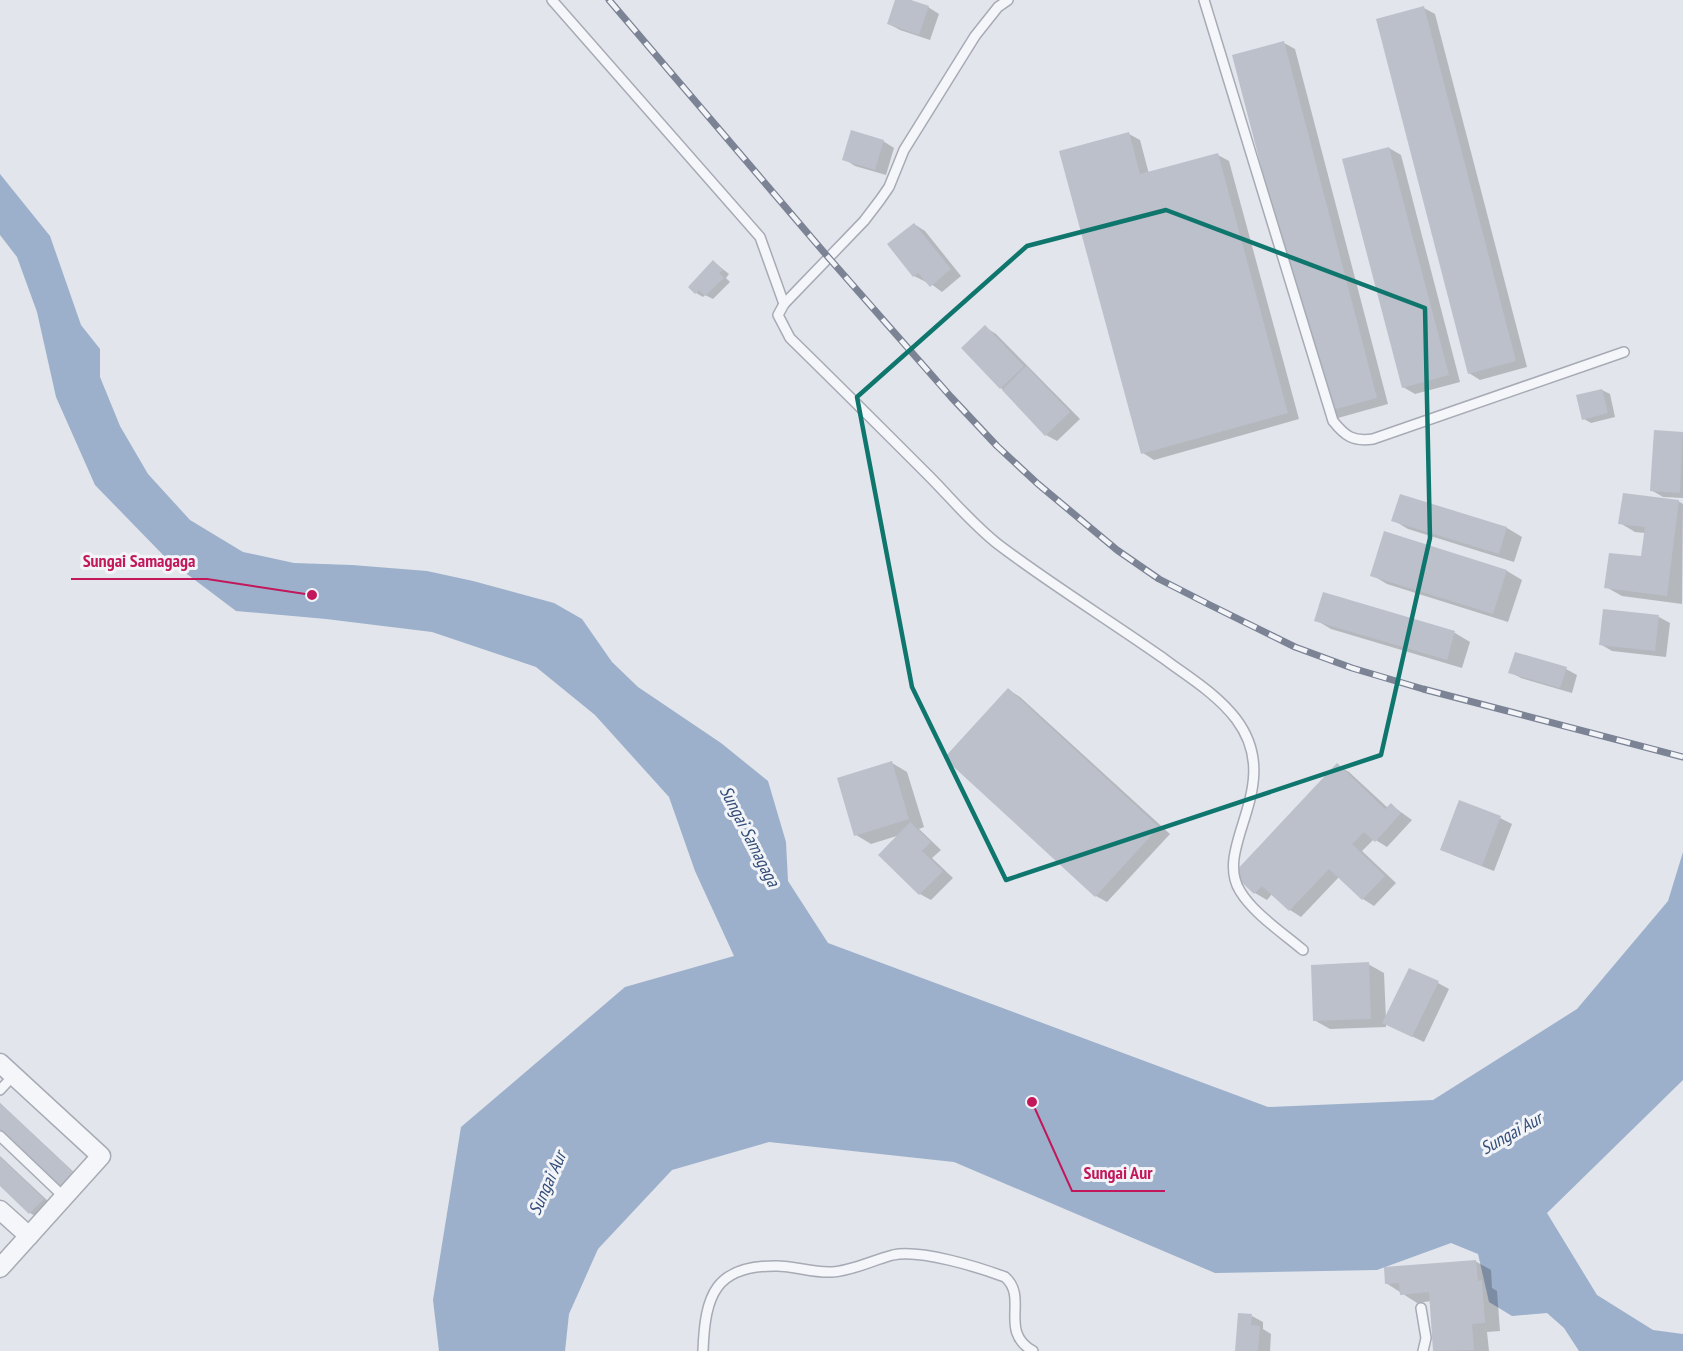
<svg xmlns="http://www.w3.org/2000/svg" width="1683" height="1351" font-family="'PT Sans Narrow',sans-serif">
<rect width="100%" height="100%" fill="#e2e5eb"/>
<path fill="#9cb0cb" d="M0,174L50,236L81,325L100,349V377L120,426L148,474L190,520L243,552L294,563L352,565L427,571L473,581L554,603L582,619L612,662L638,687L721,743L768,781L786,842L788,881L828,943L1268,1107L1433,1100L1577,1009L1668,901L1683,852V1080L1547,1213L1597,1295L1653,1330L1683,1334V1351H1579L1564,1328L1547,1313L1512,1316L1489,1302L1478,1254L1451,1243L1377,1270L1215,1273L954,1162L769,1142L672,1170L598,1249L569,1314L565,1351H439L433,1300L461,1127L625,987L734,956L695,871L669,797L595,715L536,667L432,632L326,619L236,611L167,559L95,485L56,397L37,312L17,257L0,235Z"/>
<g fill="#0003">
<path d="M897,0H907L928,7L939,14L930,40L900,30L889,24Z"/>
<path d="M1424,8L1435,14L1527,367L1480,380L1469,373Z"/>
<path d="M1284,43L1295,49L1388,404L1338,418L1326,411Z"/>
<path d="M1129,134L1140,140L1149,174L1218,155L1229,161L1299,419L1154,460L1143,453Z"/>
<path d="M883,141L894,148L886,175L855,166L844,159Z"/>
<path d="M1389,148L1401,155L1460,382L1415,394L1403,387Z"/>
<path d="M914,224L925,231L961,276L942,292L927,281L926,282L914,276Z"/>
<path d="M714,262L729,274L726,278L730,282L713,299L705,295L703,297L696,293Z"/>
<path d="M985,327L996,334L1080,419L1057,441L1046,435L1001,388Z"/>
<path d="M1602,390L1610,394L1615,417L1591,423L1584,419Z"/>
<path d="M1655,432L1683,434V498L1663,497L1651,490Z"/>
<path d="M1678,501L1683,504L1682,604L1622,596L1606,587L1642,558L1645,533L1635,532L1620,523Z"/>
<path d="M1393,520L1507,528L1522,537L1514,562L1408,529Z"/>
<path d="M1507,571L1522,580L1508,622L1387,584L1372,575Z"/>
<path d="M1324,594L1455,633L1470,642L1462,668L1331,629L1316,620Z"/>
<path d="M1659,617L1670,623L1666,657L1612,651L1600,644Z"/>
<path d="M1566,669L1577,675L1572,693L1521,678L1510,672Z"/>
<path d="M1009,690L1020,697L1170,834L1107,902L1096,896Z"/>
<path d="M892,763L907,772L924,827L919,829L941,850L932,858L953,878L931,900L920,894L900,835L871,844L856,835Z"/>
<path d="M1337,765L1349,772L1388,808L1391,805L1412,820L1387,847L1374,839L1362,851L1396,883L1374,906L1363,899L1339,877L1301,917L1290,910L1272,894L1267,900L1255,893L1235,874Z"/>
<path d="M1460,802L1500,818L1512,824L1494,871L1453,855L1442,849Z"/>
<path d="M1368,964L1384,973L1386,1020L1438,983L1449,989L1424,1042L1386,1024V1027L1330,1029L1314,1020Z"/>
<path d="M0,1103L79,1177L67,1190L59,1186L0,1129Z"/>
<path d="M0,1156L50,1203L37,1217L30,1213L0,1184Z"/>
<path d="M1475,1261L1491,1270L1492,1288L1497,1291L1500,1331L1487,1332L1489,1351H1435L1431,1301L1417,1303L1386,1283Z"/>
<path d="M1252,1316L1263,1322V1329L1271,1334L1270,1351H1236Z"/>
</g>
<g fill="#bcc0cb">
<path d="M895,0H911L929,6L919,35L887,24Z"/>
<path d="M1424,6L1516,361L1468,374L1376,19Z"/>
<path d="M1284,41L1377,398L1325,412L1232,55Z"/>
<path d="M851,130L884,140L875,170L842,160Z"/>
<path d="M1129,132L1140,174L1218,153L1288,413L1141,454L1059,151Z"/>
<path d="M1389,147L1449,375L1402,388L1342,159Z"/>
<path d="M914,223L951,269L930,287L918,273L913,277L887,244Z"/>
<path d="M713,260L723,270L719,273L724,278L705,296L699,290L695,294L688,287Z"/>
<path d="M985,325L1024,366L1000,389L961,348Z"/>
<path d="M1026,366L1070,412L1045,436L1002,390Z"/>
<path d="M1602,389L1608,413L1582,420L1576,395Z"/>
<path d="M1654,430L1683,432L1680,493L1650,491Z"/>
<path d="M1623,493L1679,500L1667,596L1604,588L1609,553L1641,556L1645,527L1618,524Z"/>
<path d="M1400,494L1507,527L1499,554L1391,521Z"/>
<path d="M1384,531L1507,570L1493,614L1370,576Z"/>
<path d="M1323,592L1455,631L1447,660L1314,621Z"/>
<path d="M1603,609L1659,615L1655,651L1599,645Z"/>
<path d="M1515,652L1567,667L1560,688L1508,673Z"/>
<path d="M1008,688L1159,827L1095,897L944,758Z"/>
<path d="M892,761L909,819L854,836L837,778Z"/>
<path d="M1337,763L1385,809L1391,803L1401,813L1375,842L1364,832L1352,844L1385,876L1362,900L1329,869L1289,911L1262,886L1254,894L1233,874Z"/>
<path d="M1459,800L1501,816L1482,866L1440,850Z"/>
<path d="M910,822L931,842L922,851L943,871L919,895L878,855Z"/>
<path d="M1369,962L1371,1019L1313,1021L1311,965Z"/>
<path d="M1409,968L1439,981L1412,1037L1382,1023Z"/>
<path d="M0,1103L73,1172L59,1187L0,1131Z"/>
<path d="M0,1157L44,1199L29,1214L0,1186Z"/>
<path d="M1476,1260L1478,1281L1482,1280L1485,1323L1472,1324L1474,1350L1433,1351L1429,1292L1400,1295L1399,1283L1385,1284L1384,1267Z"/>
<path d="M1238,1313L1252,1314L1251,1325L1260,1326L1258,1351H1235Z"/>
</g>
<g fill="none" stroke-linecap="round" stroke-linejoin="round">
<g stroke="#a7abb5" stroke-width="12">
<g id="lane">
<path d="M552,0L760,237L784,304"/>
<path d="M1008,0L998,7L975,36L904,150L889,187L880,200L864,221L784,304L778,315L790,338C836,383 882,429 928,475C951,498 973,525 999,545C1052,585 1109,620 1163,658C1188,677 1216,693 1236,719C1286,785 1212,846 1240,891C1253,913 1283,933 1303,950"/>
<path d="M1204,0L1333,421C1345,436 1353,442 1373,439L1624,352"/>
<path d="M0,1090L13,1076"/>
<path d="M0,1136L64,1197"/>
<path d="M1421,1308L1426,1338L1423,1351"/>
<path d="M703,1351C705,1295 715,1265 777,1266C795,1266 813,1273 832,1272C852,1271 873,1260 893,1255C920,1249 978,1267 1005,1277C1029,1298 998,1331 1033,1351"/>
</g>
</g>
<g stroke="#a7abb5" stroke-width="21">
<g id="street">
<path d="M0,1063L101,1156L0,1268"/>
<path d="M0,1210L29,1236"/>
</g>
</g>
<use href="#lane" stroke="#f5f6f9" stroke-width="9"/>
<use href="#street" stroke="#f5f6f9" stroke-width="18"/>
<g stroke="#7b8395" stroke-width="7">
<path id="rail" d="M609,0L828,257L951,397L997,446L1038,484L1117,550L1159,579L1210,605L1295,647L1352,668L1423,689L1683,757"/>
</g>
<use href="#rail" stroke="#f2f4f8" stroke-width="4.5" stroke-dasharray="14" stroke-linecap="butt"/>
</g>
<path fill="none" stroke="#0f766e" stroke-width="4.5" stroke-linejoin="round" d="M1166,210L1425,308L1430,538L1381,755L1006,880L912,687L857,397L1027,246Z"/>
<g text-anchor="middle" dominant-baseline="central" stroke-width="6" stroke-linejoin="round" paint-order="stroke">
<g font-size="18" font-style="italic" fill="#324d78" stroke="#f2f4f8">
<text transform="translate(750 836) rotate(63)">Sungai Samagaga</text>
<text transform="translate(1511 1133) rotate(-29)">Sungai Aur</text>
<text transform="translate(547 1183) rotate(-66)">Sungai Aur</text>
</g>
</g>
<path fill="none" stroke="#c2185b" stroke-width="2" d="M312 595L207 579H71M1032 1102L1072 1191H1165"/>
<g fill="#c2185b" stroke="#f2f4f8" stroke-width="2">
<circle cx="312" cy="595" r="6"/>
<circle cx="1032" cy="1102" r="6"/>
</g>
<g font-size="18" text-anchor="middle" font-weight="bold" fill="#c2185b" stroke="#f2f4f8" stroke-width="6" stroke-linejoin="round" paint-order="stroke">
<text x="139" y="567">Sungai Samagaga</text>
<text x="1118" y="1179">Sungai Aur</text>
</g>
</svg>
